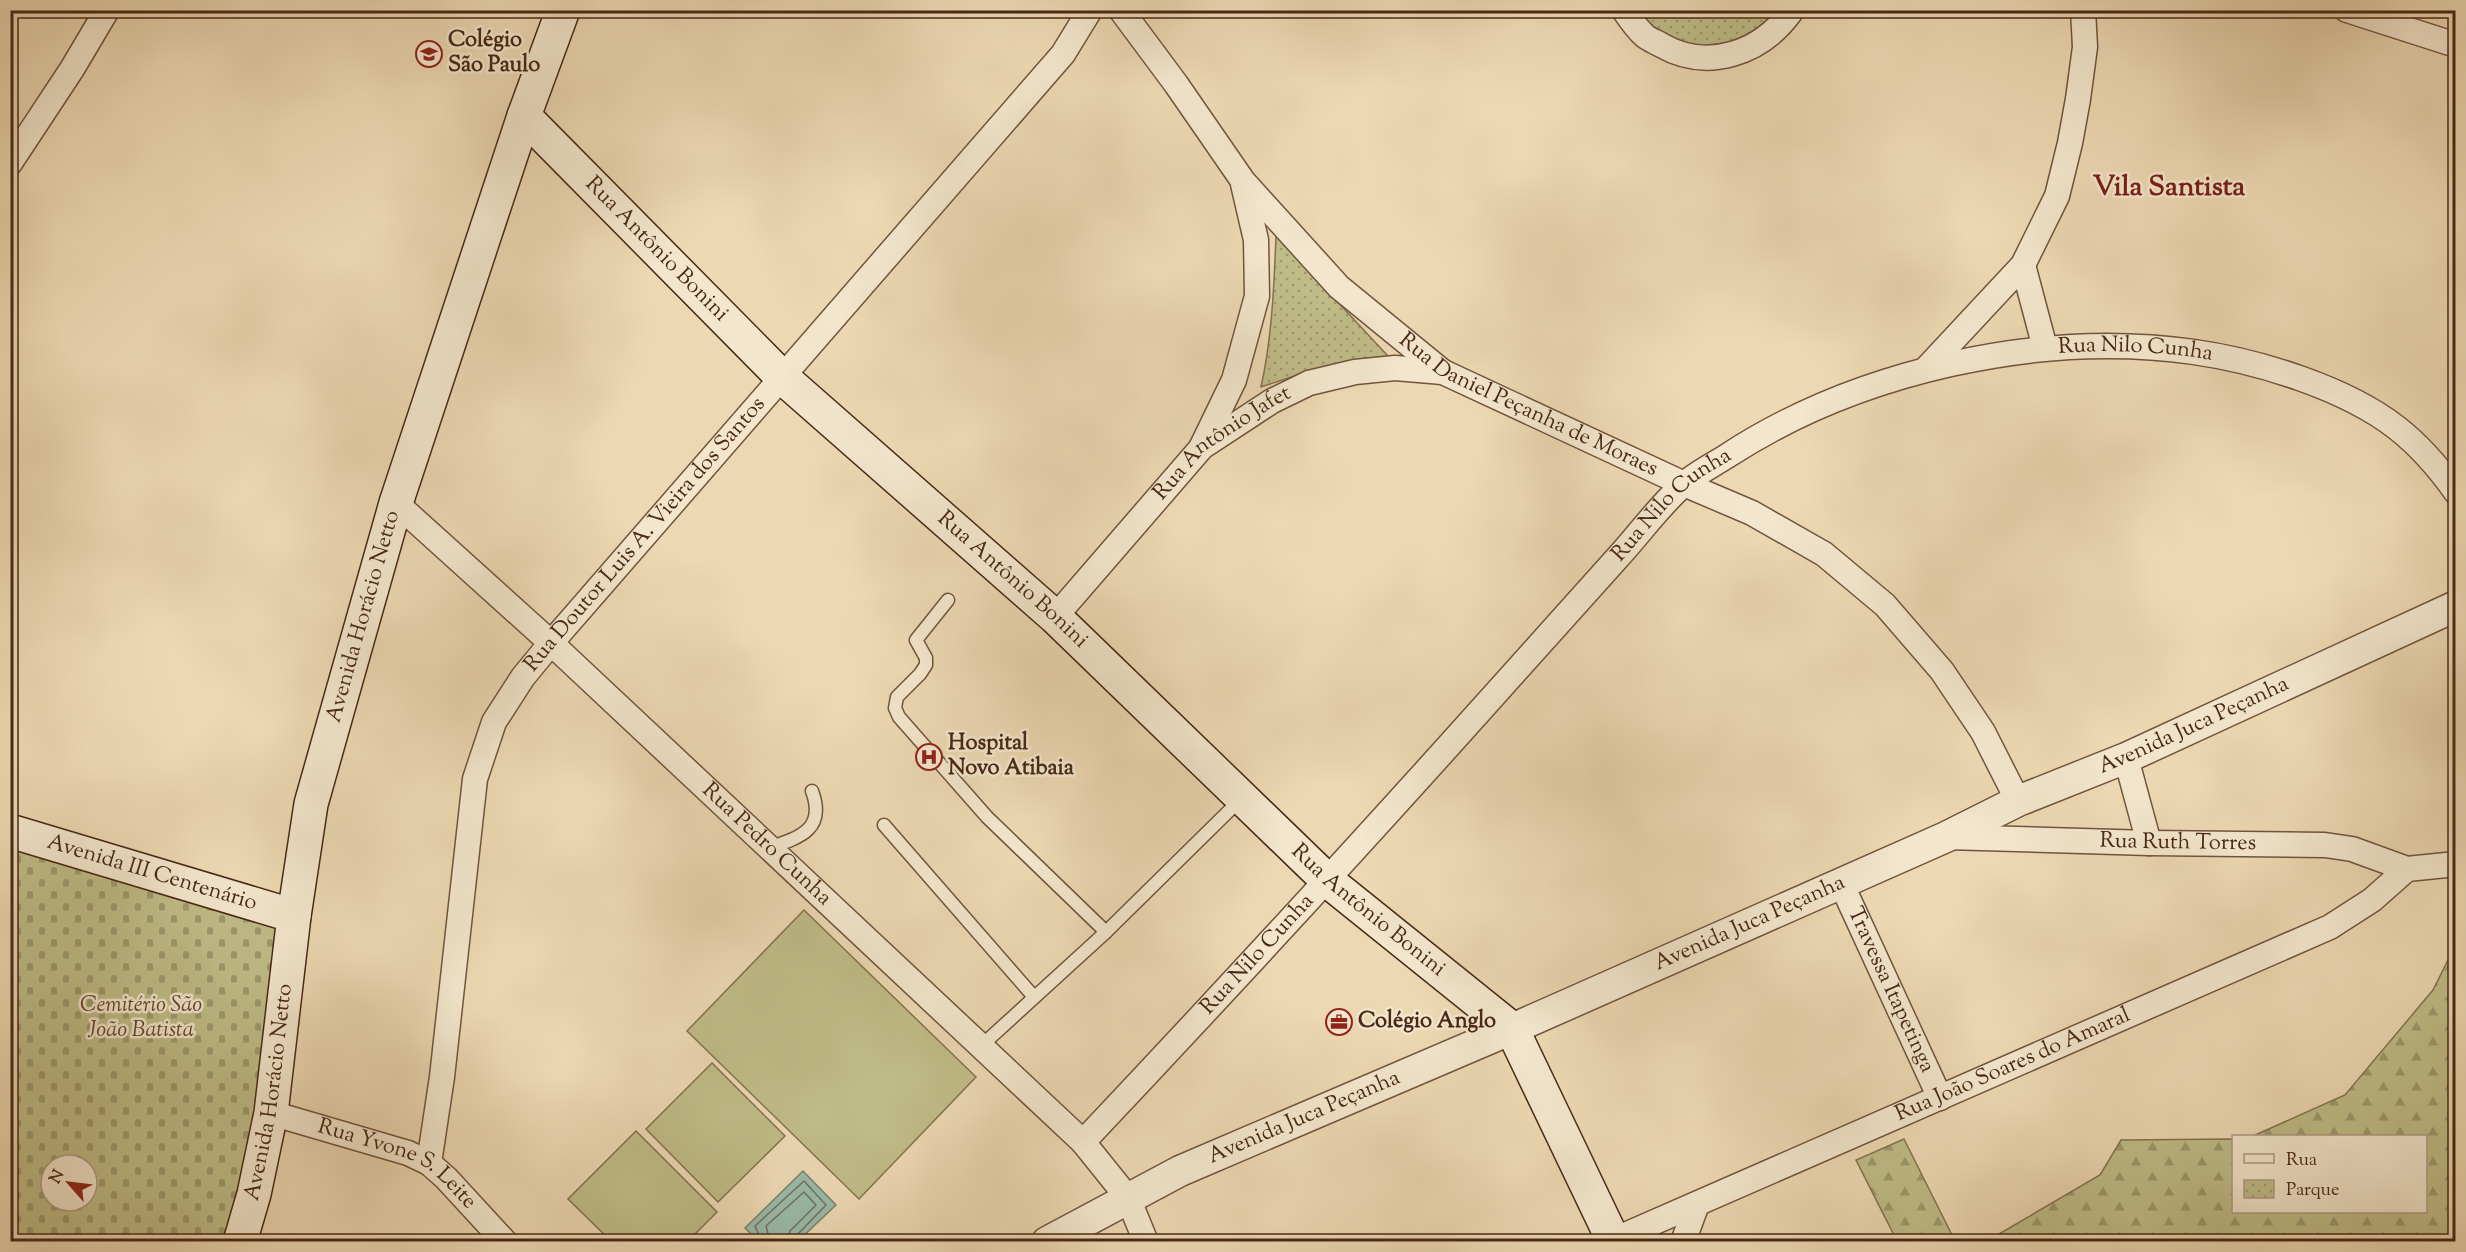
<svg xmlns="http://www.w3.org/2000/svg" width="2466" height="1252" font-family="'Sorts Mill Goudy',serif">
  <style>
    .grass { fill: #bfbc87; stroke: #84724e; stroke-width: 1.5 }
    .forest { fill: url(#forest-firs); stroke: #84724e; stroke-width: 1.5 }
    .cemetery { fill: url(#cemetery-stones); stroke: #84724e; stroke-width: 1.5; fill-rule: evenodd }
    .park { fill: url(#park-dots); stroke: #84724e; stroke-width: 1.5 }
    .water { fill: #99baaa; stroke: #79806f; stroke-width: 1.5 }
    .lines { fill: none; stroke-linecap: round; stroke-linejoin: round }
    .shore { stroke: #707160; stroke-width: 1.5 }
    .service-casing { stroke: #71543d; stroke-width: 15 }
    .minor-casing { stroke: #71543d; stroke-width: 27 }
    .tertiary-casing { stroke: #71543d; stroke-width: 33 }
    .secondary-casing { stroke: #482816; stroke-width: 36 }
    .service { stroke: #f3e6cd; stroke-width: 12 }
    .minor { stroke: #f3e6cd; stroke-width: 24 }
    .tertiary { stroke: #f3e6cd; stroke-width: 30 }
    .secondary { stroke: #f3e6cd; stroke-width: 33 }
    .labels { text-anchor: middle; dominant-baseline: central; stroke-width: 5; stroke-linejoin: round; paint-order: stroke }
    .poi-label { font-size: 22px; font-weight: bold; fill: #482816; stroke: #f3e6cd; text-anchor: start }
    .street-label { font-size: 22px; fill: #482816; stroke: #f3e6cd }
    .park-label { font-size: 22px; font-style: italic; fill: #60462d; stroke: #f3e6cd }
    .district-label { font-size: 28px; font-weight: bold; fill: #7a1f14; stroke: #f3e6cd }
  </style>
  <defs>
    <pattern id="forest-firs" width="22" height="20" patternUnits="userSpaceOnUse" patternTransform="scale(1.5)"><rect width="22" height="20" fill="#bfbc87"/><path d="M5 1l3.5 6h-7zM16 11l3.5 6h-7z" fill="#9d996d"/></pattern>
    <pattern id="cemetery-stones" width="16" height="16" patternUnits="userSpaceOnUse" patternTransform="scale(1.5)"><rect width="16" height="16" fill="#bfbc87"/><path d="M2 7V4a2 2 0 0 1 4 0v3zM10 15v-3a2 2 0 0 1 4 0v3z" fill="#9d996d"/></pattern>
    <pattern id="park-dots" width="8" height="8" patternUnits="userSpaceOnUse" patternTransform="scale(1.5)"><rect width="8" height="8" fill="#bfbc87"/><path d="M2 2h.1M6 6h.1" fill="none" stroke="#9d996d" stroke-width="1.8" stroke-linecap="round"/></pattern>
  </defs>
  <rect width="100%" height="100%" fill="#ecd8b2"/>
  <filter id="stains"><feTurbulence type="fractalNoise" baseFrequency=".00333" numOctaves="4"/><feColorMatrix values="0 0 0 0 .2 0 0 0 0 .09 0 0 0 0 .02 0 0 0 .5 -.17"/></filter>
  <radialGradient id="worn" r=".72"><stop offset=".6" stop-color="#630" stop-opacity="0"/><stop offset="1" stop-color="#630" stop-opacity=".3"/></radialGradient>
  <g class="grass">
    <path d="M804,910L976,1077L859,1199L687,1031Z"/>
    <path d="M712,1063L785,1136L718,1202L646,1129Z"/>
    <path d="M636,1131L717,1212L688,1241H611L568,1199Z"/>
  </g>
  <g class="forest">
    <path d="M2455,946V1241H1987L2100,1175L2121,1140L2233,1139L2234,1212H2426V1136H2253L2345,1095L2433,990Z"/>
    <path d="M1904,1139L1955,1241H1897L1856,1160Z"/>
  </g>
  <path class="cemetery" d="M10,842L280,925L262,1108L227,1241H11ZM51,1165H87V1201H51Z"/>
  <g class="park">
    <path d="M1639,11H1777C1750,45 1711,55 1670,37C1658,32 1646,22 1639,11Z"/>
    <path d="M1276,236L1388,356L1310,371L1261,387C1272,337 1274,287 1276,236Z"/>
  </g>
  <path class="water" d="M803,1171L836,1205L798,1241H758L745,1228Z"/>
  <g class="lines">
    <g class="shore">
      <path d="M762,1242L755,1226L804,1181L826,1205L797,1235L795,1242"/>
      <path d="M770,1242L766,1226L804,1192L816,1205L790,1231L787,1242"/>
    </g>
    <defs>
      <g id="service">
        <path d="M948,600L916,640L926,658V665L920,674L897,697L895,708L899,717L987,817L1106,932"/>
        <path d="M884,825L1034,997"/>
        <path d="M769,848C801,837 826,829 812,791"/>
        <path d="M980,1047L1106,932L1240,800"/>
      </g>
      <g id="minor">
        <path id="s1" d="M1121,10L1176,84L1243,181L1339,287L1443,372L1684,484L1752,513L1824,554L1885,605L1942,671L1983,732L2018,801"/>
        <path d="M1624,10C1630,19 1637,29 1645,36C1650,40 1656,42 1661,45C1708,72 1762,53 1792,10"/>
        <path d="M2347,10L2456,45"/>
        <path d="M10,163L72,69L107,10"/>
        <path d="M2023,265L2045,348"/>
        <path d="M1926,369L2023,265L2057,196L2070,143L2078,99L2085,47L2083,10"/>
        <path d="M1202,446L1234,380L1257,296L1256,240L1243,184"/>
        <path id="s2" d="M396,503L551,643L1083,1142L1128,1198L1146,1242"/>
        <path id="s3" d="M1055,617L1202,447L1272,401L1309,383L1355,372L1395,368L1443,372"/>
        <path d="M2126,758L2149,843"/>
        <path id="s4" d="M1946,837L2149,843L2325,845L2352,849L2407,869L2456,864"/>
        <path id="s5" d="M1841,883L1940,1098"/>
        <path id="s6" d="M271,1113L408,1153L429,1163L446,1178L505,1242"/>
        <path id="s7" d="M1083,1142C1217,1000 1349,857 1479,712C1526,660 1572,608 1619,556C1640,533 1660,505 1683,485C1696,473 1713,465 1727,456C1857,371 2040,330 2194,352C2258,361 2346,388 2397,428C2420,446 2439,468 2456,492"/>
        <path id="s8" d="M429,1163L442,1077L475,779L494,722L523,677L551,643L1063,54L1090,10"/>
        <path id="s9" d="M1609,1242L2330,927L2372,900L2407,869"/>
        <path d="M1683,1242L1697,1204"/>
      </g>
      <g id="tertiary">
        <path id="s10" d="M1047,1242L1180,1171L1512,1029L1946,837L2018,801L2126,758L2456,606"/>
      </g>
      <g id="secondary">
        <path id="s11" d="M524,116L782,377L1055,617L1328,881L1512,1029L1614,1242"/>
        <path id="s12" d="M10,831L294,916"/>
        <path id="s13" d="M240,1242L254,1194L271,1113L294,916L311,804L396,503L524,116L563,10"/>
      </g>
    </defs>
    <use href="#service" class="service-casing"/>
    <use href="#minor" class="minor-casing"/>
    <use href="#tertiary" class="tertiary-casing"/>
    <use href="#secondary" class="secondary-casing"/>
    <use href="#service" class="service"/>
    <use href="#minor" class="minor"/>
    <use href="#tertiary" class="tertiary"/>
    <use href="#secondary" class="secondary"/>
  </g>
  <defs>
    <symbol id="school-ring" viewBox="-11 -11 22 22"><circle r="9.5" fill="#f3e6cd" stroke="#8f2418" stroke-width="1.5"/><path d="M0-5L7-2L0 1L-7-2ZM-4 1L0 2.5L4 1V4Q0 6-4 4Z" fill="#8f2418"/></symbol>
    <symbol id="hospital-ring" viewBox="-11 -11 22 22"><circle r="9.5" fill="#f3e6cd" stroke="#8f2418" stroke-width="1.5"/><path d="M-5-5h3v3.5h4V-5h3V5h-3V1.5h-4V5h-3Z" fill="#8f2418"/></symbol>
    <symbol id="office-ring" viewBox="-11 -11 22 22"><circle r="9.5" fill="#f3e6cd" stroke="#8f2418" stroke-width="1.5"/><path d="M-6-3h4V-5.5h4V-3h4V5H-6ZM-1-4.5V-3h2v-1.5ZM-6 0V1H6V0Z" fill="#8f2418"/></symbol>
  </defs>
  <g fill-rule="evenodd">
    <use href="#school-ring" x="414" y="39" width="30" height="30"/>
    <use href="#hospital-ring" x="914" y="742" width="30" height="30"/>
    <use href="#office-ring" x="1324" y="1007" width="30" height="30"/>
  </g>
  <g class="labels">
    <g class="poi-label">
      <text x="448" y="41">Colégio<tspan x="448" dy="25">São Paulo</tspan></text>
      <text x="948" y="744">Hospital<tspan x="948" dy="25">Novo Atibaia</tspan></text>
      <text x="1358" y="1022">Colégio Anglo</text>
    </g>
    <g class="street-label">
      <text stroke="none"><textPath href="#s11" startOffset="188">Rua Antônio Bonini</textPath></text>
      <text stroke="none"><textPath href="#s7" startOffset="1372">Rua Nilo Cunha</textPath></text>
      <text stroke="none"><textPath href="#s1" startOffset="578">Rua Daniel Peçanha de Moraes</textPath></text>
      <text stroke="none"><textPath href="#s3" startOffset="243">Rua Antônio Jafet</textPath></text>
      <text stroke="none"><textPath href="#s7" startOffset="868">Rua Nilo Cunha</textPath></text>
      <text stroke="none"><textPath href="#s8" startOffset="688">Rua Doutor Luis A. Vieira dos Santos</textPath></text>
      <text stroke="none"><textPath href="#s11" startOffset="674">Rua Antônio Bonini</textPath></text>
      <text stroke="none"><textPath href="#s13" startOffset="639">Avenida Horácio Netto</textPath></text>
      <text stroke="none"><textPath href="#s10" startOffset="1258">Avenida Juca Peçanha</textPath></text>
      <text stroke="none"><textPath href="#s4" startOffset="232">Rua Ruth Torres</textPath></text>
      <text stroke="none"><textPath href="#s2" startOffset="504">Rua Pedro Cunha</textPath></text>
      <text stroke="none"><textPath href="#s12" startOffset="148">Avenida III Centenário</textPath></text>
      <text stroke="none"><textPath href="#s11" startOffset="1160">Rua Antônio Bonini</textPath></text>
      <text stroke="none"><textPath href="#s10" startOffset="772">Avenida Juca Peçanha</textPath></text>
      <text stroke="none"><textPath href="#s7" startOffset="256">Rua Nilo Cunha</textPath></text>
      <text stroke="none"><textPath href="#s5" startOffset="118">Travessa Itapetinga</textPath></text>
      <text stroke="none"><textPath href="#s9" startOffset="441">Rua João Soares do Amaral</textPath></text>
      <text stroke="none"><textPath href="#s13" startOffset="153">Avenida Horácio Netto</textPath></text>
      <text stroke="none"><textPath href="#s10" startOffset="286">Avenida Juca Peçanha</textPath></text>
      <text stroke="none"><textPath href="#s6" startOffset="138">Rua Yvone S. Leite</textPath></text>
    </g>
    <g class="park-label">
      <text x="141" y="1006">Cemitério São<tspan x="141" dy="25">João Batista</tspan></text>
    </g>
    <g class="district-label">
      <text x="2169" y="188">Vila Santista</text>
    </g>
  </g>
  <rect width="2466" height="1252" fill="none" stroke="#ecd8b2" stroke-width="36"/>
  <rect x="12" y="12" width="2442" height="1228" fill="none" stroke="#482816" stroke-width="3"/>
  <rect x="18" y="18" width="2430" height="1216" fill="none" stroke="#482816" stroke-width="1.5"/>
  <rect x="2232" y="1135" width="195" height="78" fill="#f3e6cd" stroke="#af9a84" stroke-width="1.5"/>
  <rect x="2244" y="1154" width="30" height="9" fill="#f3e6cd" stroke="#af9a84" stroke-width="1.5"/>
  <text x="2286" y="1165" font-size="18" fill="#482816">Rua</text>
  <rect x="2244" y="1180" width="30" height="18" fill="url(#park-dots)" stroke="#af9a84" stroke-width="1.5"/>
  <text x="2286" y="1195" font-size="18" fill="#482816">Parque</text>
  <g transform="translate(69 1183) rotate(298)"><circle r="28" fill="#f3e6cd" stroke="#af9a84" stroke-width="1.5"/>
  <path d="M0-4.5L10 22L0 15L-10 22Z" fill="#8f2418"/>
  <text y="-9" font-size="16" font-weight="bold" text-anchor="middle" fill="#482816">N</text>
  </g>
  <rect width="100%" height="100%" filter="url(#stains)"/>
  <rect width="100%" height="100%" fill="url(#worn)"/>
</svg>
